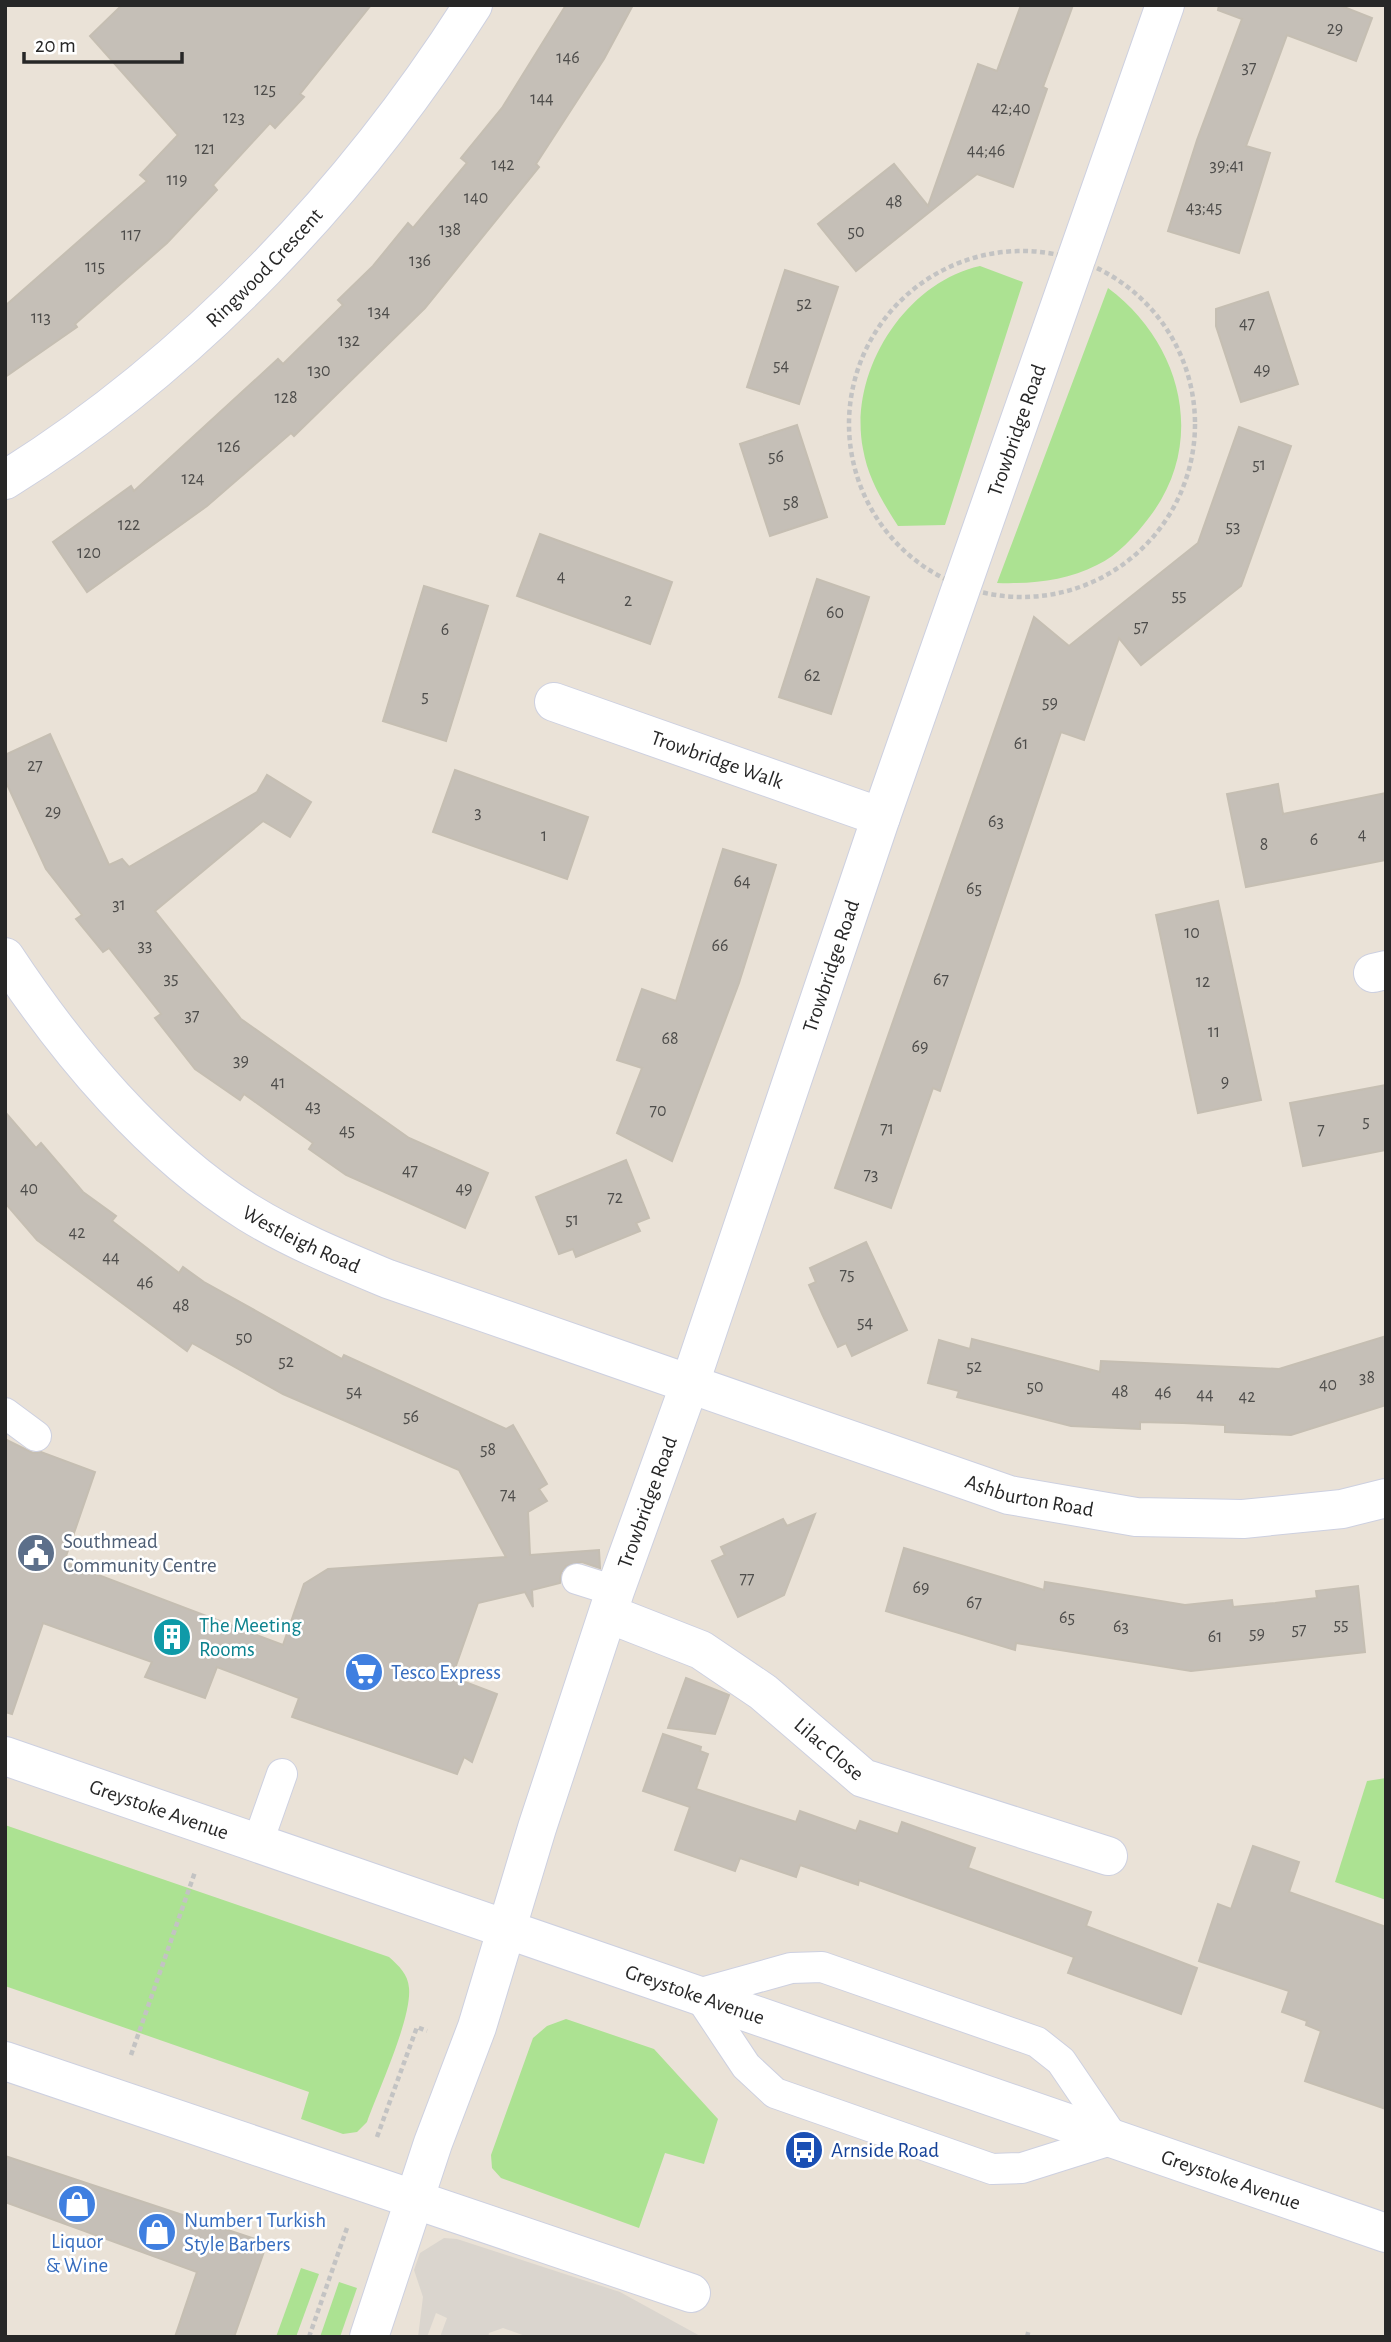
<svg xmlns="http://www.w3.org/2000/svg" width="1391" height="2342" font-family="'Alegreya Sans',sans-serif">
  <style>
    .green { fill: #ace292 }
    .plaza { fill: #dad5ce }
    .building { fill: #c5bfb7; stroke: #c5beb2; stroke-width: 2 }
    .lines { fill: none; stroke-linecap: round; stroke-linejoin: round }
    .service-casing { stroke: #cdd0e0; stroke-width: 32 }
    .minor-casing { stroke: #cdd0e0; stroke-width: 40 }
    .tertiary-casing { stroke: #cdd0e0; stroke-width: 40 }
    .path { stroke: #c3c3c3; stroke-width: 4.5; stroke-dasharray: 5 3.5; stroke-linecap: butt }
    .service { stroke: #fff; stroke-width: 30 }
    .minor { stroke: #fff; stroke-width: 38 }
    .tertiary { stroke: #fff; stroke-width: 38 }
    .labels { text-anchor: middle; dominant-baseline: central; stroke-width: 5; stroke-linejoin: round; paint-order: stroke }
    .number-label { font-size: 18px; fill: #4e4d4b }
    .street-label { font-size: 21px; fill: #272727; stroke: #fff }
    .service-label { font-size: 21px; fill: #4e5e75; stroke: #fff; text-anchor: start }
    .culture-label { font-size: 21px; fill: #0d838f; stroke: #fff; text-anchor: start }
    .shop-label { font-size: 21px; fill: #366cbe; stroke: #fff; text-anchor: start }
    .transit-label { font-size: 21px; fill: #164399; stroke: #fff; text-anchor: start }
  </style>
  <rect width="100%" height="100%" fill="#eae2d7"/>
  <g class="green">
    <path d="M980,266L1023,282L945,525L898,526C882,501 868,478 863,449C848,373 904,283 980,266Z"/>
    <path d="M1108,288C1182,343 1208,443 1148,519C1134,537 1118,555 1097,565C1066,581 1032,584 997,583Z"/>
    <path d="M1386,1778V1900L1335,1882L1367,1781Z"/>
    <path d="M5,1825L389,1957C399,1966 408,1974 409,1988C412,2018 378,2091 367,2122L357,2132L343,2134L301,2119L309,2092L5,1986Z"/>
    <path d="M566,2019L654,2049L718,2119L704,2164L665,2153L639,2228L501,2178L492,2168L491,2155L533,2038L547,2026Z"/>
    <path d="M301,2268L319,2274L296,2337H276Z"/>
    <path d="M339,2282L357,2288L340,2337H320Z"/>
  </g>
  <path class="plaza" d="M444,2238L457,2239L620,2292L702,2337H528L503,2328L489,2333L488,2337H440L447,2318L436,2313L427,2337H418L423,2297L414,2270L420,2253Z"/>
  <g class="building">
    <path d="M122,5H371L300,94L304,97L275,128L270,123L213,185L217,190L167,243L75,324L77,327L5,377V306L147,181L140,175L178,135L90,36Z"/>
    <path d="M566,5H633L604,59L536,164L539,167L425,308L294,436L291,433L207,506L87,592L53,542L131,486L134,491L278,359L283,364L343,305L338,300L373,266L408,223L413,228L467,163L461,158L502,108Z"/>
    <path d="M1021,5H1073L1043,87L1047,89L1013,187L977,174L856,271L818,224L894,164L928,206L978,64L997,71Z"/>
    <path d="M1219,5H1339L1372,18L1356,61L1287,35L1246,146L1270,153L1239,253L1168,231L1197,140L1242,19L1218,10Z"/>
    <path d="M785,270L838,287L799,404L747,387Z"/>
    <path d="M1268,292L1298,384L1241,402L1216,326V309Z"/>
    <path d="M797,425L827,517L770,536L740,444Z"/>
    <path d="M1239,427L1291,446L1241,586L1141,665L1119,638L1084,740L1061,732L940,1091L933,1088L891,1208L835,1188L1034,617L1069,646L1198,543Z"/>
    <path d="M540,534L672,582L650,644L517,596Z"/>
    <path d="M817,579L869,597L831,714L779,697Z"/>
    <path d="M424,586L488,606L446,741L383,721Z"/>
    <path d="M50,734L109,865L122,859L129,867L257,792L267,775L311,802L290,837L263,821L155,911L241,1019L409,1138L488,1173L465,1228L346,1175L309,1149L313,1143L279,1119L244,1094L240,1100L195,1069L155,1018L161,1014L109,948L103,952L76,919L82,915L46,869L5,780V755Z"/>
    <path d="M455,770L588,817L567,879L433,832Z"/>
    <path d="M1278,784L1283,814L1386,793V860L1246,887L1227,794Z"/>
    <path d="M723,849L776,865L739,983L672,1161L617,1133L642,1068L617,1060L642,989L676,1001Z"/>
    <path d="M1218,901L1261,1100L1198,1113L1156,915Z"/>
    <path d="M1386,1085V1150L1303,1166L1290,1103Z"/>
    <path d="M5,1112L36,1148L41,1143L83,1192L116,1216L112,1221L179,1273L183,1267L204,1282L342,1359L344,1355L506,1429L513,1425L547,1484L539,1489L547,1501L528,1512L530,1555L599,1550L600,1568L582,1562L566,1566L561,1573L560,1583L532,1590L533,1607L525,1592L478,1603L452,1677L497,1694L472,1762L464,1757L457,1774L292,1717L299,1698L217,1667L205,1698L145,1677L152,1662L43,1623L12,1714L5,1712V1439L33,1453L41,1452L95,1472L64,1562L283,1645L304,1584L328,1569L506,1557L459,1470L283,1394L192,1343L187,1351L37,1240L5,1203Z"/>
    <path d="M626,1160L649,1218L636,1223L640,1231L576,1257L573,1249L559,1254L536,1197Z"/>
    <path d="M866,1242L907,1330L852,1356L846,1343L838,1347L823,1316L809,1285L816,1282L810,1268Z"/>
    <path d="M1386,1336V1405L1291,1435L1225,1432V1425L1183,1423L1140,1422V1429L1071,1426L957,1397L959,1391L928,1383L939,1340L970,1349L972,1339L1100,1372L1101,1361L1279,1369Z"/>
    <path d="M815,1514L784,1595L738,1617L712,1561L725,1555L721,1547L783,1519L787,1526Z"/>
    <path d="M904,1548L1044,1590L1045,1582L1185,1605L1232,1600L1233,1607L1275,1603L1317,1598L1316,1591L1358,1586L1365,1652L1191,1671L1016,1643L1015,1650L886,1611Z"/>
    <path d="M686,1678L729,1695L715,1734L668,1728Z"/>
    <path d="M663,1734L701,1747L700,1751L708,1754L696,1789L796,1822L800,1811L856,1831L860,1821L898,1834L902,1822L975,1848L968,1868L1091,1912L1086,1926L1197,1968L1181,2014L1068,1973L1074,1957L859,1880L858,1885L800,1865L796,1877L740,1858L735,1871L675,1850L690,1807L643,1791Z"/>
    <path d="M1253,1846L1299,1862L1289,1892L1386,1927V2109L1305,2081L1321,2031L1306,2025L1307,2021L1282,2012L1289,1991L1199,1961L1218,1904L1231,1909Z"/>
    <path d="M5,2156L267,2243L234,2337H175L197,2272L5,2202Z"/>
  </g>
  <g class="lines">
    <defs>
      <g id="service">
        <path d="M5,1413L36,1436"/>
        <path d="M577,1579L615,1591"/>
        <path d="M258,1842L282,1774"/>
        <path d="M822,1967L1037,2042L1061,2061L1114,2139L1022,2168L992,2169L775,2093L746,2066L698,1994L791,1968Z"/>
      </g>
      <g id="minor">
        <path id="s1" d="M5,480C192,364 356,190 473,5"/>
        <path id="s2" d="M554,702L881,817"/>
        <path id="s3" d="M5,957C67,1051 152,1153 249,1213C293,1240 340,1259 388,1279L1009,1495L1136,1517L1243,1519L1342,1509L1386,1498"/>
        <path d="M1373,973L1386,970"/>
        <path id="s4" d="M609,1614L701,1650L763,1692L863,1778L1108,1856"/>
        <path d="M5,2061L691,2293"/>
        <path id="s5" d="M369,2337L433,2143L477,2027L537,1828L615,1591L689,1386L881,817L1165,5"/>
      </g>
      <g id="tertiary">
        <path id="s6" d="M5,1756L1386,2233"/>
      </g>
    </defs>
    <use href="#service" class="service-casing"/>
    <use href="#minor" class="minor-casing"/>
    <use href="#tertiary" class="tertiary-casing"/>
    <g class="path">
      <circle cx="1022" cy="424" r="173"/>
      <path d="M131,2055L195,1872"/>
      <path d="M377,2137L417,2027L427,2031"/>
      <path d="M309,2337L348,2225"/>
      <path d="M1027,2337L1029,2329"/>
    </g>
    <use href="#service" class="service"/>
    <use href="#minor" class="minor"/>
    <use href="#tertiary" class="tertiary"/>
  </g>
  <defs>
    <symbol id="civic-disc" viewBox="-11 -11 22 22"><circle r="9.5" fill="#5c6f8a" stroke="#fff"/><path d="M-.6-6.5H3V-4.5H.6V-3L4-1V1h2V6H-6V1h2V-1L-.6-3ZM-1.2 2.5V6h2.4V2.5Z" fill="#fff"/></symbol>
    <symbol id="building-disc" viewBox="-11 -11 22 22"><circle r="9.5" fill="#0f9aa8" stroke="#fff"/><path d="M-4-6H4V6H1V3H-1V6H-4ZM-2.5-4.3h1.7v1.8h-1.7ZM.8-4.3h1.7v1.8H.8ZM-2.5-1h1.7V.8h-1.7ZM.8-1h1.7V.8H.8Z" fill="#fff"/></symbol>
    <symbol id="supermarket-disc" viewBox="-11 -11 22 22"><circle r="9.5" fill="#3f7fe0" stroke="#fff"/><path d="M-6-5.5h2.5l.6 2H6L4.5 2H-2.5L-4.4-4H-6ZM-1.5 3.2a1.3 1.3 0 1 0 .1 0ZM3 3.2a1.3 1.3 0 1 0 .1 0Z" fill="#fff"/></symbol>
    <symbol id="bus-disc" viewBox="-11 -11 22 22"><circle r="9.5" fill="#1a4fb4" stroke="#fff"/><path d="M-5-6H5V4H4V6H2V4H-2V6H-4V4H-5ZM-3.5-4V0h7V-4ZM-3.5 1.2v1.5H-2V1.2ZM2 1.2v1.5H3.5V1.2Z" fill="#fff"/></symbol>
    <symbol id="shop-disc" viewBox="-11 -11 22 22"><circle r="9.5" fill="#3f7fe0" stroke="#fff"/><path d="M-5-2.5h2.3a2.7 3.5 0 0 1 5.4 0H5L5.5 6h-11ZM-1.5-2.5h3a1.5 2.3 0 0 0-3 0Z" fill="#fff"/></symbol>
  </defs>
  <g fill-rule="evenodd">
    <use href="#civic-disc" x="14" y="1531" width="44" height="44"/>
    <use href="#building-disc" x="150" y="1615" width="44" height="44"/>
    <use href="#supermarket-disc" x="342" y="1650" width="44" height="44"/>
    <use href="#bus-disc" x="782" y="2128" width="44" height="44"/>
    <use href="#shop-disc" x="55" y="2182" width="44" height="44"/>
    <use href="#shop-disc" x="135" y="2210" width="44" height="44"/>
  </g>
  <g class="labels">
    <g class="number-label">
      <text x="1335" y="29">29</text>
      <text x="568" y="58">146</text>
      <text x="1249" y="68">37</text>
      <text x="265" y="90">125</text>
      <text x="542" y="99">144</text>
      <text x="1011" y="109">42;40</text>
      <text x="234" y="118">123</text>
      <text x="205" y="149">121</text>
      <text x="986" y="151">44;46</text>
      <text x="503" y="165">142</text>
      <text x="1227" y="166">39;41</text>
      <text x="177" y="180">119</text>
      <text x="476" y="198">140</text>
      <text x="894" y="202">48</text>
      <text x="1204" y="208">43;45</text>
      <text x="450" y="230">138</text>
      <text x="856" y="232">50</text>
      <text x="131" y="235">117</text>
      <text x="420" y="261">136</text>
      <text x="95" y="267">115</text>
      <text x="804" y="304">52</text>
      <text x="379" y="312">134</text>
      <text x="41" y="318">113</text>
      <text x="1247" y="324">47</text>
      <text x="349" y="341">132</text>
      <text x="781" y="366">54</text>
      <text x="1262" y="370">49</text>
      <text x="319" y="371">130</text>
      <text x="286" y="398">128</text>
      <text x="229" y="447">126</text>
      <text x="776" y="457">56</text>
      <text x="1259" y="465">51</text>
      <text x="193" y="479">124</text>
      <text x="791" y="503">58</text>
      <text x="129" y="525">122</text>
      <text x="1233" y="527">53</text>
      <text x="89" y="553">120</text>
      <text x="561" y="577">4</text>
      <text x="1179" y="596">55</text>
      <text x="628" y="601">2</text>
      <text x="835" y="613">60</text>
      <text x="1141" y="627">57</text>
      <text x="445" y="630">6</text>
      <text x="812" y="676">62</text>
      <text x="425" y="697">5</text>
      <text x="1050" y="703">59</text>
      <text x="1021" y="744">61</text>
      <text x="35" y="766">27</text>
      <text x="53" y="812">29</text>
      <text x="478" y="813">3</text>
      <text x="996" y="822">63</text>
      <text x="1362" y="835">4</text>
      <text x="544" y="836">1</text>
      <text x="1314" y="840">6</text>
      <text x="1264" y="845">8</text>
      <text x="742" y="882">64</text>
      <text x="974" y="889">65</text>
      <text x="119" y="905">31</text>
      <text x="1192" y="933">10</text>
      <text x="145" y="946">33</text>
      <text x="720" y="946">66</text>
      <text x="171" y="979">35</text>
      <text x="941" y="980">67</text>
      <text x="1203" y="982">12</text>
      <text x="192" y="1016">37</text>
      <text x="1214" y="1032">11</text>
      <text x="670" y="1039">68</text>
      <text x="920" y="1047">69</text>
      <text x="241" y="1061">39</text>
      <text x="1225" y="1082">9</text>
      <text x="278" y="1083">41</text>
      <text x="313" y="1107">43</text>
      <text x="658" y="1111">70</text>
      <text x="1366" y="1122">5</text>
      <text x="887" y="1129">71</text>
      <text x="1321" y="1130">7</text>
      <text x="347" y="1131">45</text>
      <text x="410" y="1171">47</text>
      <text x="871" y="1175">73</text>
      <text x="29" y="1189">40</text>
      <text x="464" y="1189">49</text>
      <text x="615" y="1198">72</text>
      <text x="572" y="1220">51</text>
      <text x="77" y="1233">42</text>
      <text x="111" y="1258">44</text>
      <text x="847" y="1275">75</text>
      <text x="145" y="1283">46</text>
      <text x="181" y="1306">48</text>
      <text x="865" y="1323">54</text>
      <text x="244" y="1338">50</text>
      <text x="286" y="1362">52</text>
      <text x="974" y="1367">52</text>
      <text x="1367" y="1378">38</text>
      <text x="1328" y="1385">40</text>
      <text x="1035" y="1387">50</text>
      <text x="354" y="1392">54</text>
      <text x="1120" y="1392">48</text>
      <text x="1163" y="1393">46</text>
      <text x="1205" y="1395">44</text>
      <text x="1247" y="1397">42</text>
      <text x="411" y="1417">56</text>
      <text x="488" y="1450">58</text>
      <text x="508" y="1495">74</text>
      <text x="747" y="1579">77</text>
      <text x="921" y="1588">69</text>
      <text x="974" y="1603">67</text>
      <text x="1067" y="1618">65</text>
      <text x="1341" y="1625">55</text>
      <text x="1121" y="1627">63</text>
      <text x="1299" y="1630">57</text>
      <text x="1257" y="1634">59</text>
      <text x="1215" y="1637">61</text>
    </g>
    <g class="street-label">
      <text stroke="none"><textPath href="#s1" startOffset="336">Ringwood Crescent</textPath></text>
      <text stroke="none"><textPath href="#s5" startOffset="2014">Trowbridge Road</textPath></text>
      <text stroke="none"><textPath href="#s2" startOffset="173">Trowbridge Walk</textPath></text>
      <text stroke="none"><textPath href="#s5" startOffset="1447">Trowbridge Road</textPath></text>
      <text stroke="none"><textPath href="#s3" startOffset="415">Westleigh Road</textPath></text>
      <text stroke="none"><textPath href="#s3" startOffset="1188">Ashburton Road</textPath></text>
      <text stroke="none"><textPath href="#s5" startOffset="880">Trowbridge Road</textPath></text>
      <text stroke="none"><textPath href="#s4" startOffset="261">Lilac Close</textPath></text>
      <text stroke="none"><textPath href="#s6" startOffset="163">Greystoke Avenue</textPath></text>
      <text stroke="none"><textPath href="#s6" startOffset="730">Greystoke Avenue</textPath></text>
      <text stroke="none"><textPath href="#s6" startOffset="1297">Greystoke Avenue</textPath></text>
    </g>
    <g class="service-label">
      <text x="63" y="1541">Southmead<tspan x="63" dy="24">Community Centre</tspan></text>
    </g>
    <g class="culture-label">
      <text x="199" y="1625">The Meeting<tspan x="199" dy="24">Rooms</tspan></text>
    </g>
    <g class="shop-label">
      <text x="391" y="1672">Tesco Express</text>
      <text x="184" y="2220">Number 1 Turkish<tspan x="184" dy="24">Style Barbers</tspan></text>
      <text x="77" y="2241" text-anchor="middle">Liquor<tspan x="77" dy="24">&amp; Wine</tspan></text>
    </g>
    <g class="transit-label">
      <text x="831" y="2150">Arnside Road</text>
    </g>
  </g>
  <rect width="1391" height="2342" fill="none" stroke="#272727" stroke-width="14"/>
  <path d="M24 52v10h158v-10" fill="none" stroke="#272727" stroke-width="3.5"/>
  <text x="35" y="52" font-size="21" fill="#272727" stroke="#ffffff" stroke-width="5" paint-order="stroke">20 m</text>
</svg>
